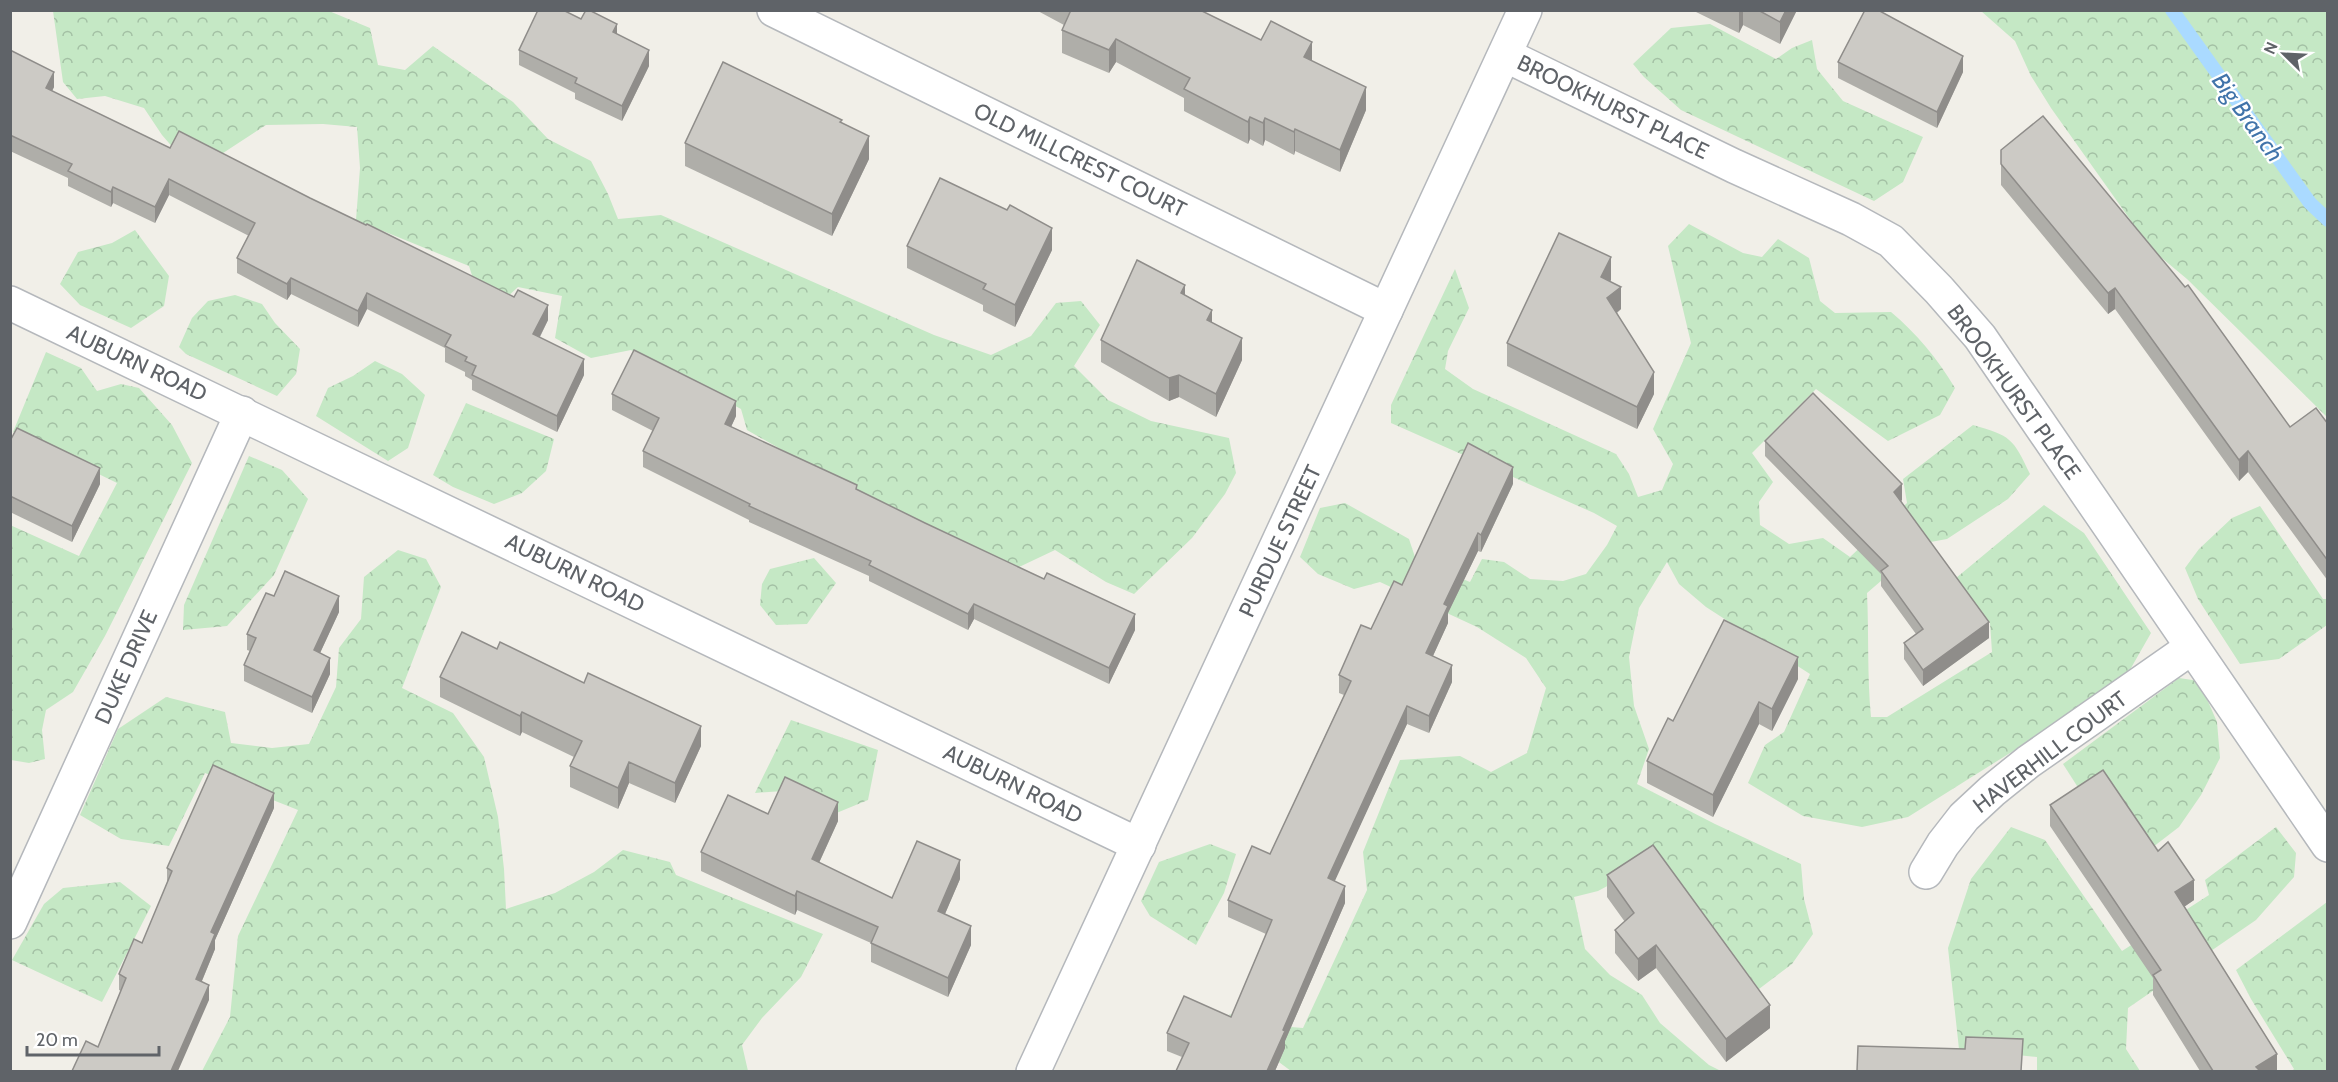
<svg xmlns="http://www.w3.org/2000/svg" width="2338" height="1082" font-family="Cabin,sans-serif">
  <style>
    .forest { fill: url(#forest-crowns) }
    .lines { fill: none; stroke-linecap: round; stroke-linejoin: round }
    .stream { stroke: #aadaff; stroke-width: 14 }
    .street-casing { stroke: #b5b8bc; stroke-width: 36 }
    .street { stroke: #fff; stroke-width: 33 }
    .wall { fill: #afaea9 }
    .shaded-wall { fill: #8f8d8a }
    .building { fill: #cccac5; stroke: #8f8d8a; stroke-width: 1.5 }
    .labels { text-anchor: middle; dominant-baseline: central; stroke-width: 4.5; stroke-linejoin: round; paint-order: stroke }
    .street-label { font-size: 22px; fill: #5f6368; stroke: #fff }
    .water-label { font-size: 24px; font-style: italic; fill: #4174aa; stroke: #fff }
  </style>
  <defs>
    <pattern id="forest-crowns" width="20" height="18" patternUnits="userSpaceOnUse" patternTransform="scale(1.5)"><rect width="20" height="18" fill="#c5e8c5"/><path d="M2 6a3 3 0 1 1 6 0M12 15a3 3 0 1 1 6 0" fill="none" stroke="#a3c0a4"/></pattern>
  </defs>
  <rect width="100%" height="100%" fill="#f1efe8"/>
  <g class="forest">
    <path d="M53,11H329L370,28L378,65L405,70L433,46L513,102L548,139L591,161L608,194L618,219L661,215L934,335L991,355L1031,336L1056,303L1081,301L1100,325L1074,366L1108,400L1151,421L1229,438L1236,473L1225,494L1192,538L1134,594L1106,582L1055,550L1017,568L865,497L747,430L741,409L631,350L591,358L555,338L562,296L518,287L495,308L477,291L469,266L356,220L360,168L357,127L323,124L266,125L194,172L162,135L144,108L105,96L77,99L63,82Z"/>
    <path d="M1981,11H2327V417L2187,279L2151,249L2051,108L2031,76L2015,41Z"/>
    <path d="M1710,24L1776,59L1792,48L1812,40L1817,69L1843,101L1923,137L1903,182L1874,201L1681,110L1644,77L1633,64L1671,28Z"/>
    <path d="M1689,224L1743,253L1762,257L1778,239L1809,258L1820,301L1835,313L1891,312C1917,334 1937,358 1955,388L1940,415L1888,441L1816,389L1752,453L1773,482L1759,502L1760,525L1789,544L1823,538L1850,557L1907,503L1903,479L1973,425C2011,436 2013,438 2030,474L2008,499L1947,539L1925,543L1867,593C1869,634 1867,675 1871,717H1887L1992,652L1990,623L1956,578L2044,505L2084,533L2151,633L2123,682L1908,817L1862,827L1803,816L1748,783L1765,745L1784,732L1810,674L1706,607L1679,584L1667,562L1639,608L1629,657L1634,706L1649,749L1637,784L1715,824L1801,864L1804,899L1813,934L1792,964L1759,989L1660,858L1598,891L1574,897L1585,949L1610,975L1642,995L1660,1023L1709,1065L1721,1071H1291L1245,1037L1229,1014L1279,1026L1303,1028L1367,890L1363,852L1400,760L1460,756L1491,772L1527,753L1546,688L1526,658L1477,627L1380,582L1354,589L1318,574L1300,557L1320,508L1345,503L1409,539L1416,560L1470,582L1482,559L1504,562L1530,579L1563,581L1586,574L1607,545L1617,526L1594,513L1391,423V405L1455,269L1469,308L1448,351L1445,369L1473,389L1616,454L1629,474L1638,497L1662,490L1673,464L1653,429L1691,343L1668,246Z"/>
    <path d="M135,230L169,276L164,306L131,328L80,305L60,284L78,252L112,243Z"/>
    <path d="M235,295L262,304L275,323L300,349L296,374L277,396L186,354L179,347L192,318L208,301Z"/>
    <path d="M46,352L81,368L97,391L121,384L139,388L172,425L192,463L105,636L73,692L46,710L42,730L45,759L29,763L11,760L10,525L79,556L117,483L13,432Z"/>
    <path d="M375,361L402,374L425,395L408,448L388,461L316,416L328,388L353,376Z"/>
    <path d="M466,403L554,439L546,471L522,493L494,504L453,487L433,475Z"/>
    <path d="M249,456L282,470L308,499L274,575L227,626L183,630L184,605Z"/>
    <path d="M2260,506L2323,599H2327V625L2279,659L2240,664L2198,599L2185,568L2199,549L2232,518Z"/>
    <path d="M398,550L426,559L441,587L402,688L453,713L484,757L498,817L504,869L506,909L555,893L594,872L623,850L670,862L676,875L823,934L801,977L762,1018L742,1045L748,1071H202L230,1017L238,936L298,810L205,773L169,846L121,839L80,815L118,729L166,697L225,712L231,743L272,748L309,744L336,687L339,648L361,619L364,577Z"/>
    <path d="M814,558L836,583L807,624L776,625L760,605L762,584L770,569Z"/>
    <path d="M2179,678L2199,681L2217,722L2220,758L2201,795L2179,827L2153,847L2079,789L2063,764Z"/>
    <path d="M791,720L878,750L868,800L834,814L783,791L755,793Z"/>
    <path d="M2011,827L2045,840L2122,951L2209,895L2205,880L2276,827L2296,853L2294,877L2256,920L2128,1008L2126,1049L2140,1071H2037V1057L1959,1049L1948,948L1971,879Z"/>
    <path d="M1210,844L1236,854L1224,893L1196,945L1150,916L1141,901L1159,862Z"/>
    <path d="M120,882L151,906L102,1002L12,960L44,904L63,888Z"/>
    <path d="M2327,902V1071H2292L2294,1069L2251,999L2236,970Z"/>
  </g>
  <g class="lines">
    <path class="stream" d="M2172,10L2310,203L2328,220"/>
    <defs>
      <g id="street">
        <path d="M774,10L1386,310"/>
        <path d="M1505,55L1734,166L1851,219L1891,241L1939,290L1980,337L2328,845"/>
        <path d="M10,303L1139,845"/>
        <path d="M1926,872L1943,844L1964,817L1992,791L2028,762L2191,648"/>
        <path d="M10,922L242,413"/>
        <path d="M1033,1072L1525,10"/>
      </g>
    </defs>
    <use href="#street" class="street-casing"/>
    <use href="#street" class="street"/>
  </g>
  <g class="wall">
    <path d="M1036,10H1200L1261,40L1312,61L1366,110L1340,172L1295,151L1294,155L1265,140L1263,146L1250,139L1248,144L1184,111V98L1116,62L1109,73L1062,53V30L1064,25Z"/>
    <path d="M1696,10H1797L1780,44L1743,25L1739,33L1696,12Z"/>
    <path d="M581,19L617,34L649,66L622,121L575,99V93L519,65V50Z"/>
    <path d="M10,50L54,87L52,91L170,148L548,320L540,337L584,375L557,432L472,390V380L465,376V372L445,362V348L367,309L358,327L291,294L287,300L237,273V258L249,236L169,195L155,223L113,203L111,207L68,186V178L10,151Z"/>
    <path d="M1838,62L1963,72L1937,128L1838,78Z"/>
    <path d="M842,123L869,159L832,236L685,166V143Z"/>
    <path d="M2001,150L2290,427L2328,424V581L2248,472L2239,481L2115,309L2108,314L2001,185Z"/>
    <path d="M1007,210L1052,250L1015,327L983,311V305L907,268V246Z"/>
    <path d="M1611,280L1610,281L1621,309L1617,313L1654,394L1637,429L1507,366V343Z"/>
    <path d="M1185,295L1212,322L1242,360L1216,417L1179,397L1169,401L1101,362V340Z"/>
    <path d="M612,394L736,416L731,427L1135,630L1109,684L974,619L968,630L869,581V576L749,522V520L643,467V451L653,431L612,410Z"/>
    <path d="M10,441L100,484L72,542L10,512Z"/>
    <path d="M1765,441L1902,500L1901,501L1989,638L1923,686L1904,659V643L1916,634L1881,586V574L1765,456Z"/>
    <path d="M1513,484L1481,552L1478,551L1448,613V623L1433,656L1452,682L1429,733L1407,724L1334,881L1345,903L1285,1041V1048L1275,1071H1176L1182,1057L1167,1051V1033L1231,1017L1266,934L1228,917V900L1270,854L1344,695L1339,693V675L1402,585Z"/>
    <path d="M274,596L339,612L320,653L330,674L312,713L244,681V665L250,651L247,650V634Z"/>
    <path d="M440,677L701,746L675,803L629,783L618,809L570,787V766L574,757L522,732L520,736L440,697Z"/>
    <path d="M1798,679L1772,731L1759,724L1713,817L1647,783V761L1673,721Z"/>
    <path d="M2050,805L2158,851L2194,900L2184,907L2277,1071H2200L2153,995V978L2050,826Z"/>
    <path d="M274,808L215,940V949L202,981L209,1000L98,1047L121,991L119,990V974L142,943L167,883V868Z"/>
    <path d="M768,814L838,821L819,863L892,898L960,879L945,914L971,945L948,997L871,962V943L797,910L795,915L701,871V852Z"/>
    <path d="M1607,875L1770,1028L1726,1062L1656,968L1638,981L1615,953V930L1625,922L1607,897Z"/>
  </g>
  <g class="shaded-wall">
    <path d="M1739,10H1743V25L1739,33Z"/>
    <path d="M1786,10H1797L1780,44V22Z"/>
    <path d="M617,24V40L613,32Z"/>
    <path d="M1116,39V62L1109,73V50Z"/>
    <path d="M1312,42V64L1304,57Z"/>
    <path d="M649,50V66L622,121V106Z"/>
    <path d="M1963,56V72L1937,128V112Z"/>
    <path d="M54,72V87L46,103V88Z"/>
    <path d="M1366,87V110L1340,172V150Z"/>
    <path d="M1250,117V139L1248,144V122Z"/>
    <path d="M1265,118V140L1263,146V123Z"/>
    <path d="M1295,129V151L1294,155V132Z"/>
    <path d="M869,136V159L832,236V214Z"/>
    <path d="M169,179V195L155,223V207Z"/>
    <path d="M113,187V203L111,207V192Z"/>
    <path d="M1052,228V250L1015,327V305Z"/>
    <path d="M1611,257V280L1601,299V277Z"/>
    <path d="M291,278V294L287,300V284Z"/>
    <path d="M1185,285V307L1181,293Z"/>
    <path d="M1621,287V309L1607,320V298Z"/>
    <path d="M2115,288V309L2108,314V293Z"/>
    <path d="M367,293V309L358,327V311Z"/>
    <path d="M548,305V320L533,350V334Z"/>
    <path d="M1212,310V332L1207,320Z"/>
    <path d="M1242,338V360L1216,417V394Z"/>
    <path d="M584,359V375L557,432V416Z"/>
    <path d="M1654,372V394L1637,429V407Z"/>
    <path d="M1179,375V397L1169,401V378Z"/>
    <path d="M736,401V416L725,440V424Z"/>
    <path d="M2248,451V472L2239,481V460Z"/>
    <path d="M1513,467V484L1481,552V535Z"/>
    <path d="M100,468V484L72,542V526Z"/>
    <path d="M1902,484V500L1894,508V492Z"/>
    <path d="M1478,533V551L1448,613V623L1426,671V653L1444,604Z"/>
    <path d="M339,596V612L314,666V650Z"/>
    <path d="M974,604V619L968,630V614Z"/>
    <path d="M1135,614V630L1109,684V668Z"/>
    <path d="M1989,622V638L1923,686V670Z"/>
    <path d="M1798,657V679L1772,731V709Z"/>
    <path d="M330,658V674L312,713V697Z"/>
    <path d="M1452,665V682L1429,733V716Z"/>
    <path d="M1759,702V724L1713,817V795Z"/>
    <path d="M1407,706V724L1328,896V878Z"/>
    <path d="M522,712V732L520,736V716Z"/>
    <path d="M701,726V746L675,803V783Z"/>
    <path d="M629,762V783L618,809V788Z"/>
    <path d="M274,793V808L215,940V949L196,995V979L211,932Z"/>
    <path d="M838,802V821L812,878V859Z"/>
    <path d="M960,860V879L938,930V911Z"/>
    <path d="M2194,880V900L2175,913V892Z"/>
    <path d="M1345,886V903L1285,1041V1048L1275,1071H1267L1283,1030Z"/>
    <path d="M797,891V910L795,915V896Z"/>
    <path d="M971,926V945L948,997V978Z"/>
    <path d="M1656,945V968L1638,981V959Z"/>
    <path d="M209,985V1000L178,1071H171Z"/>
    <path d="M1770,1005V1028L1726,1062V1039Z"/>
    <path d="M2277,1054V1071H2256V1067Z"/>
  </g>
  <g class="building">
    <path d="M538,10H563L581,19L586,10H589L617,24L613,32L649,50L622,106L575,83L577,78L519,50Z"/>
    <path d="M1071,10H1200L1261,40L1271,21L1312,42L1304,57L1366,87L1340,150L1295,129L1294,132L1265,118L1263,123L1250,117L1248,122L1184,89L1190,78L1116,39L1109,50L1062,30Z"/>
    <path d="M1758,10H1786L1780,22Z"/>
    <path d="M1865,10H1878L1963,56L1937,112L1838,62Z"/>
    <path d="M10,50L54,72L46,88L170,148L179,131L310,198L366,225L367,224L514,297L518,290L548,305L533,334L584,359L557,416L472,375L476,366L465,361L467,357L445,346L451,335L367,293L358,311L291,278L287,284L237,258L255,223L169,179L155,207L113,187L111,192L68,171L72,164L10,135Z"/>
    <path d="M723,62L842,120L840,122L869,136L832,214L685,143Z"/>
    <path d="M2043,116L2185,287L2188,285L2290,427L2316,408L2328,424V561L2248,451L2239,460L2115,288L2108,293L2001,164V150Z"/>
    <path d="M940,178L1007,210L1010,205L1052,228L1015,305L983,289L986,284L907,246Z"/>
    <path d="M1559,233L1611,257L1601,277L1621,287L1607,298L1654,372L1637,407L1507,343Z"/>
    <path d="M1137,260L1185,285L1181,293L1212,310L1207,320L1242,338L1216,394L1179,375L1169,378L1101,340Z"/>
    <path d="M634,350L736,401L725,424L857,485L856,489L925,523L1044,579L1047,573L1135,614L1109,668L974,604L968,614L869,565L871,561L749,506L750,504L643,451L659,418L612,394Z"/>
    <path d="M1813,393L1902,484L1894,492L1989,622L1923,670L1904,643L1923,629L1881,571L1888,566L1765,441Z"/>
    <path d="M17,428L100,468L72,526L10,496V441Z"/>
    <path d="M1468,443L1513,467L1481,535L1478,533L1444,604L1448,606L1426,653L1452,665L1429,716L1407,706L1328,878L1345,886L1283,1030L1285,1031L1267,1071H1176L1189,1043L1167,1033L1184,996L1231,1017L1272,920L1228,900L1252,846L1270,854L1351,681L1339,675L1361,625L1371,629L1394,581L1402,585Z"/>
    <path d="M285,571L339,596L314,650L330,658L312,697L244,665L256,638L247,634L266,593L274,596Z"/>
    <path d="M1724,620L1798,657L1772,709L1759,702L1713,795L1647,761L1668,718L1673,721Z"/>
    <path d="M462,632L497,649L500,642L584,683L588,673L701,726L675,783L629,762L618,788L570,766L582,741L522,712L520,716L440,677Z"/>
    <path d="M213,765L274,793L211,932L215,934L196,979L209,985L171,1071H72L86,1041L98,1047L126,978L119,974L134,939L142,943L172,871L167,868Z"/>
    <path d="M2103,770L2158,851L2168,842L2194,880L2175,892L2277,1054L2256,1067L2260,1071H2213L2153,975L2161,970L2050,805Z"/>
    <path d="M785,777L838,802L812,859L892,898L917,841L960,860L938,911L971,926L948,978L871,943L878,927L797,891L795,896L701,852L728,795L768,814Z"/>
    <path d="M1653,845L1770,1005L1726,1039L1656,945L1638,959L1615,930L1634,913L1607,875Z"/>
    <path d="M1966,1037L2023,1039L2021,1071H1857L1858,1046L1965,1049Z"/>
  </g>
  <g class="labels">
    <g class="street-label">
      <text transform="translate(1613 107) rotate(26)">BROOKHURST PLACE</text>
      <text transform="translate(1080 160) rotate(26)">OLD MILLCREST COURT</text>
      <text transform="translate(137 363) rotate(25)">AUBURN ROAD</text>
      <text transform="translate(2014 392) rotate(54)">BROOKHURST PLACE</text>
      <text transform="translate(1280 541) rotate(-65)">PURDUE STREET</text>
      <text transform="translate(575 573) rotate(26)">AUBURN ROAD</text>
      <text transform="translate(126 667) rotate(-66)">DUKE DRIVE</text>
      <text transform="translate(2050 752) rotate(-37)">HAVERHILL COURT</text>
      <text transform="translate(1013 784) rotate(26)">AUBURN ROAD</text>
    </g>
    <g class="water-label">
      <text transform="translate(2248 117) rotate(54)">Big Branch</text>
    </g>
  </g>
  <rect width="2338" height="1082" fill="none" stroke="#5f6368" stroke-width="24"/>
  <g transform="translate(2284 54) rotate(294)" stroke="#ffffff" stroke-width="4.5" paint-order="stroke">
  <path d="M0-4.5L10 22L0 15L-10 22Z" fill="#5f6368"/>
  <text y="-9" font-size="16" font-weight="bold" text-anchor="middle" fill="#5f6368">N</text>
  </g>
  <path d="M27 1046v9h132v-9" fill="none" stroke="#5f6368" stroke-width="3"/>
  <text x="36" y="1046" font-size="18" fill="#5f6368" stroke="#ffffff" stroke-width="4.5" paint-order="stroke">20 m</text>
</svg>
